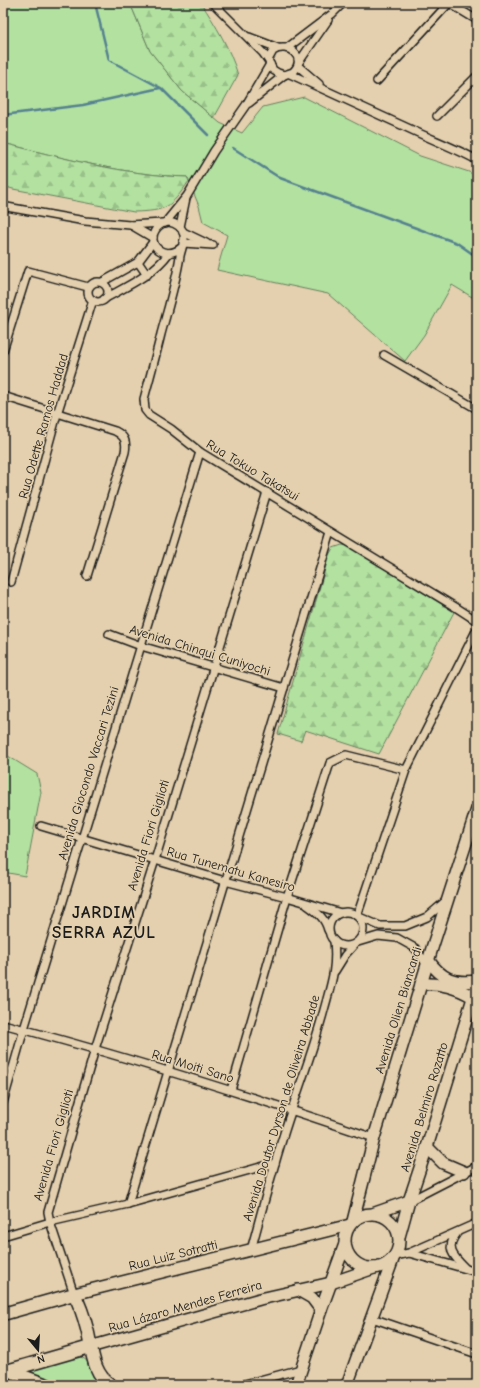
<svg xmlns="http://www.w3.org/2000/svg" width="480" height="1388" font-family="'Comic Neue',sans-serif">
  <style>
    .grass { fill: #b2e1a0; stroke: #677e5e }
    .forest { fill: url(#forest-firs); stroke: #677e5e }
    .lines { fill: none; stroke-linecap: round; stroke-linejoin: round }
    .stream { stroke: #55818f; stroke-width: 2.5 }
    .street-casing { stroke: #1c1c1c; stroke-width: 10 }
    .secondary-casing { stroke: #1c1c1c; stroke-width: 14 }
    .primary-casing { stroke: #1c1c1c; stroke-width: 15 }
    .street { stroke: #e4d0ae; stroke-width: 7 }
    .secondary { stroke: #e4d0ae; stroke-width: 11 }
    .primary { stroke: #e4d0ae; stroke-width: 12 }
    .labels { text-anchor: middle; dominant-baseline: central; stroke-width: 3.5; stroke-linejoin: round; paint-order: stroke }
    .street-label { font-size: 13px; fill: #1c1c1c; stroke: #e4d0ae }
    .district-label { font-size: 17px; font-weight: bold; letter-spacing: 1px; fill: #1c1c1c; stroke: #e4d0ae }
  </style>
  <defs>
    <pattern id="forest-firs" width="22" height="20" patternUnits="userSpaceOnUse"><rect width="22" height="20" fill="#b2e1a0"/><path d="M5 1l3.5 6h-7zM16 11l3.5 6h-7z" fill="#98c089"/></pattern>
  </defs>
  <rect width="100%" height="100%" fill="#e4d0ae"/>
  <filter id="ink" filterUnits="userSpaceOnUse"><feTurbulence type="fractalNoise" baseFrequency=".025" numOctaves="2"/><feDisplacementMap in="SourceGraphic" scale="8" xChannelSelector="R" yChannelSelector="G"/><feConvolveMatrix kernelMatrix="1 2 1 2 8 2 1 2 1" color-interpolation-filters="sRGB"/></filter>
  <g filter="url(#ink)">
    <g class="grass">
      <path d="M3,3H130L150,51L182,91L220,123L242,133L263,107L304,97L420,156L469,172L477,177V300L452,285L424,335L405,361L328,294L217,270L227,235L203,222L199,206L187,177C125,175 63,158 3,143Z"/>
      <path d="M3,753L37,774L41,792L25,876L3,872Z"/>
      <path d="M77,1356C95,1360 88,1374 98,1385H67L26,1372V1369Z"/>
    </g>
    <g class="forest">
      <path d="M130,3H201C216,25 230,49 238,75L214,118L182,91L150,51Z"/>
      <path d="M3,143C63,158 125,175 187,177L189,181C170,208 167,211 134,212L13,189L3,186Z"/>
      <path d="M342,545L348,546L454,612L379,754L305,730L301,741L278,734L329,555L333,548Z"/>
    </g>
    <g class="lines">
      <g class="stream">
        <path d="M95,3L109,60L161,88L208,135"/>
        <path d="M3,115L83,105L160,88"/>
        <path d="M233,148L280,178L457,243L477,257"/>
      </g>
      <defs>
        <g id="street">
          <path d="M213,3L263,53L268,60L273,70L278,73L284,75L293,72C308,58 288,41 273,51L268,60"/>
          <path d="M449,3L477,20"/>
          <path d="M249,37L278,48"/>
          <path d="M287,48L332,14L343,3"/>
          <path d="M299,62L328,20"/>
          <path d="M298,66L319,84"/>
          <path d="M290,74C330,92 370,111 410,129C433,140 455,148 477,160"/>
          <path d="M377,81L449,3"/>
          <path d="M249,103L284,75"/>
          <path d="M437,116L477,76"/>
          <path d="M7,207L85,221L130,225L162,223"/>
          <path d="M165,223L187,196L214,151L246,105L270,64"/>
          <path d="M131,225L153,238"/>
          <path d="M180,227L186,198"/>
          <path d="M183,232L206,243"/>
          <path d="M183,243L213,245"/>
          <path d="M182,247C165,262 145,245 156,229C159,225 164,222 169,222C176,223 183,228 184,235C185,242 181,250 180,256C176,283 168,308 161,334C156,355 150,377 144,399L145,410L149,415L171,429L200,452L457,608L477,621"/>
          <path d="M138,262L147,275"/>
          <circle cx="98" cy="292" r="10"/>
          <path d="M102,282L138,262L153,242"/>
          <path d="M104,299C127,286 153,275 169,253"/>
          <path d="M3,351L28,271L88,287"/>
          <path d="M384,355L477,409"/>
          <path d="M3,396L115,431C125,436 127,442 125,452L87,576"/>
          <path d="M11,582L57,414L93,300"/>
          <path d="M109,634L141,646L284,688"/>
          <path d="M41,826L225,881L287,897L341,913"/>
          <path d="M447,900L427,917L405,926H380L357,916L406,770L477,629"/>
          <path d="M307,905C317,912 325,918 328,930"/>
          <circle cx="346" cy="929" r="17"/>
          <path d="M358,942L378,936L397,938L415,948L427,965"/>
          <path d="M335,971L345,955L354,945"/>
          <path d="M3,1024C128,1057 251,1096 374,1138"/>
          <path d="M231,1090L287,897L330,763L346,755L406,770"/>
          <path d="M3,1103L24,1029L200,452"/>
          <path d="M409,1201L477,1166"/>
          <path d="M128,1204L331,532"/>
          <path d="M457,1233C445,1248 453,1256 465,1268"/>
          <path d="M3,1236L50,1222L128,1204L275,1163"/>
          <path d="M251,1250C264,1203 276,1155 292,1109C303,1076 315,1044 324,1010C331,984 337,969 334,941"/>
          <path d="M409,1253L477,1272"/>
          <path d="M395,1256L409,1253L477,1223"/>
          <path d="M74,1294L50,1222L48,1212L95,1049L155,860L267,492"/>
          <path d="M372,1318L477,1354"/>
          <path d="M241,1385L301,1369"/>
        </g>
        <g id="secondary">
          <path d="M428,960C442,979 453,984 477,981"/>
          <path d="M421,984C441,983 456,987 473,997"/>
          <path d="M427,1147L443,1163L464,1172"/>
          <path d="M375,1213L409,1201"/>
          <circle cx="372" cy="1241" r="27"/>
          <path d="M353,1221L374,1138L433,945L477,809"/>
          <path d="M399,1237L409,1201L427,1147L477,985"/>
          <path d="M298,1290L312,1298L321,1310"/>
          <path d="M74,1294L350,1225"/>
          <path d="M90,1347L260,1299L331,1283L374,1268"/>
          <path d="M296,1385L321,1310L345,1244"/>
          <path d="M347,1385L393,1259"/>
        </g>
        <g id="primary">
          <path d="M3,1314L74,1294C80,1305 84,1317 87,1329C92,1348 92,1374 111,1385"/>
          <path d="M7,1370L47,1385"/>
          <path d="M3,1372L90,1347"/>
        </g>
      </defs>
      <use href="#street" class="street-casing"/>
      <use href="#secondary" class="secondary-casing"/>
      <use href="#primary" class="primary-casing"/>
      <use href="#street" class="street"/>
      <use href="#secondary" class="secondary"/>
      <use href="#primary" class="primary"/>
    </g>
  </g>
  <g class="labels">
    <g class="street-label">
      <text transform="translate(43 426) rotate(-74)">Rua Odette Ramos Haddad</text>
      <text transform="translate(253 470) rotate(31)">Rua Tokuo Takatsui</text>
      <text transform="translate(200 650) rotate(17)">Avenida Chinqui Cuniyochi</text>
      <text transform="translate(88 773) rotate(-73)">Avenida Giocondo Vaccari Tezini</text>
      <text transform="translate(148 835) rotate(-73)">Avenida Fiori Giglioti</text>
      <text transform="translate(231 869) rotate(16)">Rua Tunematu Kanesiro</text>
      <text transform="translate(398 1010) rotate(-73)">Avenida Olien Biancardi</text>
      <text transform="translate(193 1066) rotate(17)">Rua Moiti Sano</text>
      <text transform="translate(424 1107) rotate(-73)">Avenida Belmiro Rozatto</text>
      <text transform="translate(281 1108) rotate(-73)">Avenida Doutor Dyrson de Oliveira Abbade</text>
      <text transform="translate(53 1145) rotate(-74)">Avenida Fiori Giglioti</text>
      <text transform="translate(173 1255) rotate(-14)">Rua Luiz Sotratti</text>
      <text transform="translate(185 1306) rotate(-16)">Rua Lázaro Mendes Ferreira</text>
    </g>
    <g class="district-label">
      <text x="104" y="912">JARDIM<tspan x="104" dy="20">SERRA AZUL</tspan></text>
    </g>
  </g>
  <rect width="480" height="1388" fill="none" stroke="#e4d0ae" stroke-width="16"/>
  <rect x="8" y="8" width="464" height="1372" fill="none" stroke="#1c1c1c" stroke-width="1.5" filter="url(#ink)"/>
  <g transform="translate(38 1350) rotate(162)" stroke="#e4d0ae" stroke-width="3" paint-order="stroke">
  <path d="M0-3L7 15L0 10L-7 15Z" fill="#1c1c1c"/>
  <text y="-6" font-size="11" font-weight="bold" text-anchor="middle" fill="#1c1c1c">N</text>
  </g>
</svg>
